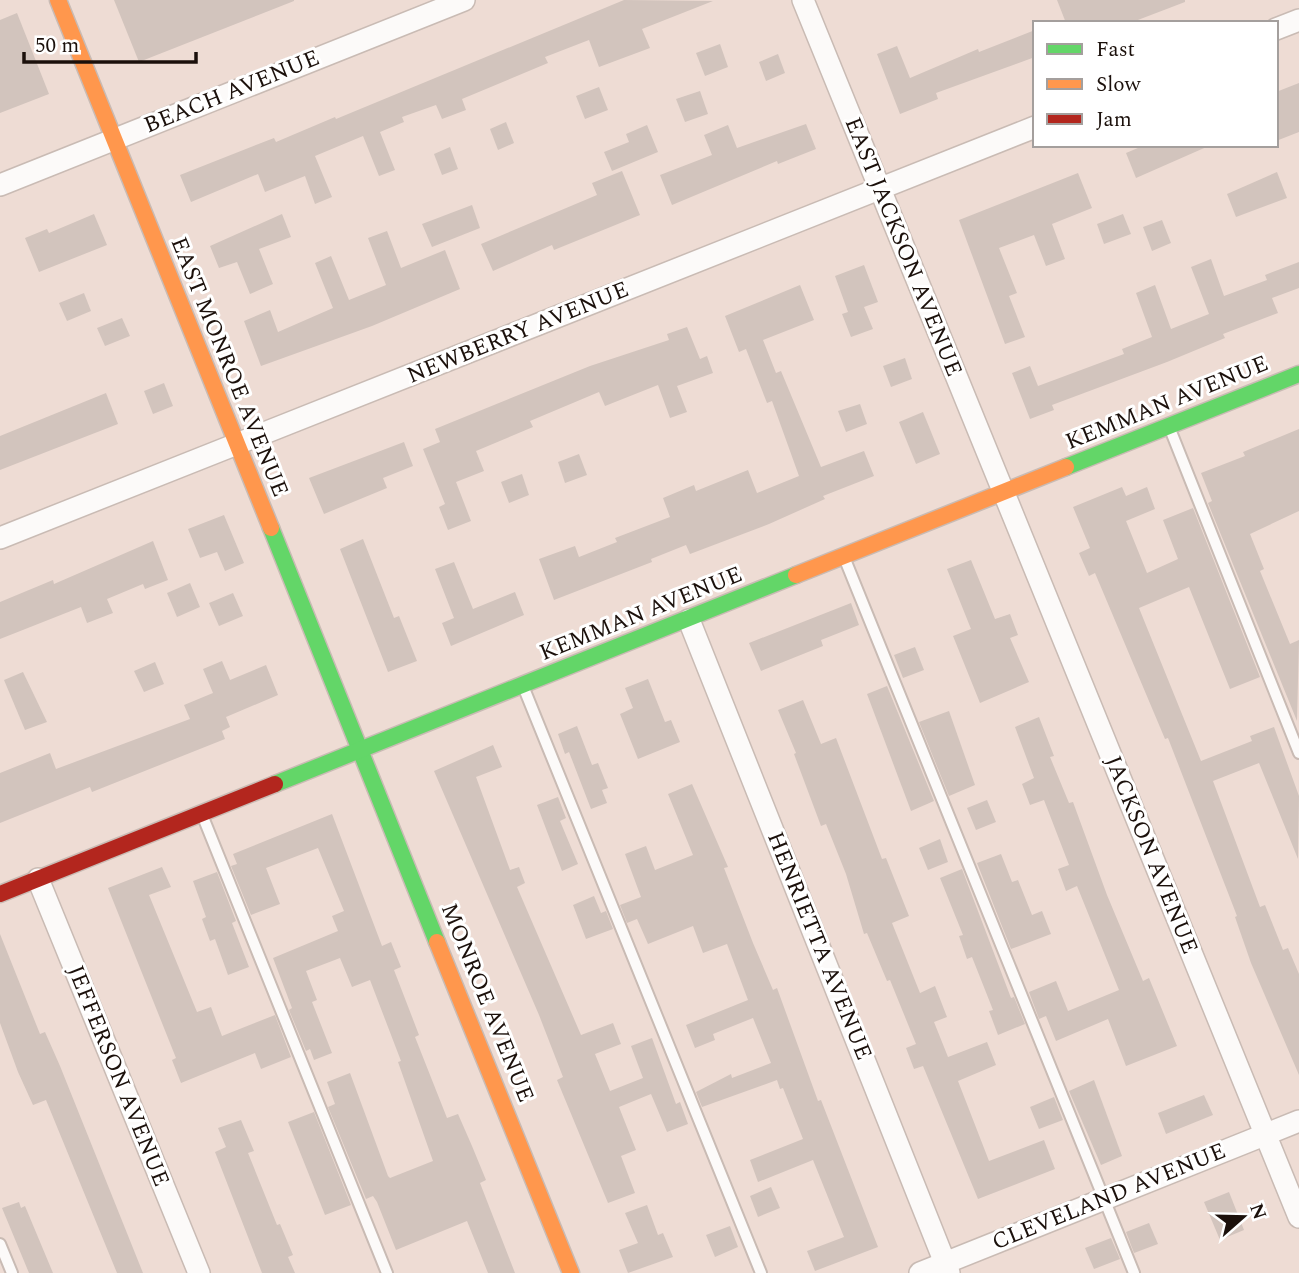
<svg xmlns="http://www.w3.org/2000/svg" width="1299" height="1273" font-family="Spectral,serif">
  <style>
    .building { fill: #d2c4bd }
    .lines { fill: none; stroke-linecap: round; stroke-linejoin: round }
    .lane-casing { stroke: #c9bbb4; stroke-width: 14 }
    .street-casing { stroke: #c9bbb4; stroke-width: 24 }
    .fast-casing { stroke: #c9bbb4; stroke-width: 19 }
    .slow-casing { stroke: #c9bbb4; stroke-width: 19 }
    .jam-casing { stroke: #c9bbb4; stroke-width: 19 }
    .lane { stroke: #fcfaf9; stroke-width: 10 }
    .street { stroke: #fcfaf9; stroke-width: 21 }
    .fast { stroke: #63d668; stroke-width: 16 }
    .slow { stroke: #ff974d; stroke-width: 16 }
    .jam { stroke: #b3261e; stroke-width: 16 }
    .labels { text-anchor: middle; dominant-baseline: central; stroke-width: 6; stroke-linejoin: round; paint-order: stroke }
    .street-label { font-size: 23px; fill: #1b100b; stroke: #fff }
  </style>
  <rect width="100%" height="100%" fill="#eedcd4"/>
  <g class="building">
    <path d="M114,0H294V1L139,62Z"/>
    <path d="M624,0L713,1L642,29L650,48L599,67L589,40L545,57L548,63L462,99L466,110L442,119L436,105L402,117L404,122L380,132L395,170L379,176L363,136L315,156L332,197L315,204L305,176L265,192L258,174L191,202L180,175L274,138L276,142L335,117L336,119Z"/>
    <path d="M1057,0H1185V2L1130,23H1066Z"/>
    <path d="M17,13L49,94L0,113V20Z"/>
    <path d="M1035,30V57L936,93L938,99L900,114L877,54L897,46L910,78L978,49L979,52Z"/>
    <path d="M720,44L728,67L705,76L696,53Z"/>
    <path d="M778,54L785,73L766,81L759,62Z"/>
    <path d="M1299,83V132L1276,141V92Z"/>
    <path d="M599,87L608,110L585,119L576,96Z"/>
    <path d="M700,91L708,114L685,122L676,99Z"/>
    <path d="M506,122L514,143L498,150L490,129Z"/>
    <path d="M806,124L816,149L778,164L777,161L672,205L660,175L712,155L704,135L728,125L737,148Z"/>
    <path d="M647,125L658,152L612,171L604,152L629,142L626,134Z"/>
    <path d="M1145,145H1211L1136,178L1126,153Z"/>
    <path d="M450,147L458,169L442,175L434,154Z"/>
    <path d="M622,171L640,215L554,250L552,245L493,271L481,244L597,195L592,183Z"/>
    <path d="M1277,172L1287,198L1236,217L1227,194Z"/>
    <path d="M1078,173L1092,208L1052,224L1065,259L1046,266L1034,235L999,248L1017,293L1009,296L1025,337L1005,344L959,220Z"/>
    <path d="M472,205L480,228L432,247L422,224Z"/>
    <path d="M94,214L107,245L39,272L25,238L47,229L49,233Z"/>
    <path d="M282,214L291,237L259,249L273,284L250,294L237,262L219,268L210,246Z"/>
    <path d="M1123,214L1131,234L1104,244L1097,224Z"/>
    <path d="M1162,220L1171,243L1152,251L1143,227Z"/>
    <path d="M387,231L401,268L445,250L460,289L372,326L261,366L244,321L270,310L278,332L333,308L315,263L331,256L349,300L386,285L368,238Z"/>
    <path d="M1211,259L1224,296L1267,280L1265,275L1299,262V288L1272,298L1278,313L1223,334L1225,338L1167,362L1052,405L1054,410L1030,419L1012,373L1030,366L1038,386L1124,354L1122,349L1152,337L1136,293L1155,285L1171,329L1209,314L1191,267Z"/>
    <path d="M864,265L878,302L864,307L873,329L851,337L842,314L848,312L835,276Z"/>
    <path d="M800,285L814,320L763,340L776,373L781,371L821,467L864,451L874,476L823,496L825,499L769,524L690,554L686,545L651,559L652,562L554,600L539,559L575,546L579,557L617,542L615,538L670,517L663,498L694,485L696,491L748,470L757,493L799,476L772,401L767,403L746,349L739,352L725,316Z"/>
    <path d="M84,293L91,311L67,321L59,303Z"/>
    <path d="M122,318L130,336L105,346L97,328Z"/>
    <path d="M687,327L700,359L707,356L713,373L677,386L687,412L670,418L658,385L605,406L599,392L530,421L533,427L476,451L484,471L456,482L471,521L448,530L439,507L445,504L423,449L440,442L435,429L590,366L669,340L667,334Z"/>
    <path d="M905,358L912,379L891,387L883,366Z"/>
    <path d="M164,383L173,406L153,414L144,391Z"/>
    <path d="M106,393L118,424L0,470V436Z"/>
    <path d="M860,404L867,424L846,432L838,411Z"/>
    <path d="M923,412L940,454L916,464L899,422Z"/>
    <path d="M1299,429V511L1250,534L1264,569L1260,571L1290,644L1299,640L1297,721L1208,503L1212,501L1201,473L1245,456L1243,452Z"/>
    <path d="M404,442L413,466L383,478L387,488L324,514L309,478Z"/>
    <path d="M579,454L587,475L565,483L558,462Z"/>
    <path d="M522,474L529,495L509,503L501,482Z"/>
    <path d="M1122,487L1126,496L1147,487L1155,509L1126,521L1147,573L1178,559L1163,520L1193,508L1260,677L1230,689L1189,587L1139,608L1201,761L1252,741L1250,736L1274,727L1299,796L1298,859L1259,763L1213,781L1260,907L1265,905L1283,950L1288,948L1299,974V1075L1251,963L1235,917L1237,916L1168,738L1165,739L1095,573L1089,576L1079,553L1090,548L1073,507Z"/>
    <path d="M224,515L244,563L225,571L217,552L200,558L188,529Z"/>
    <path d="M363,539L394,618L399,616L417,661L388,672L340,549Z"/>
    <path d="M153,541L168,580L145,589L143,584L107,599L113,613L87,623L81,607L0,639V602L53,580L54,584Z"/>
    <path d="M971,560L995,619L1010,614L1018,635L1010,638L1029,682L980,703L953,636L971,629L947,569Z"/>
    <path d="M454,562L473,609L515,592L524,615L451,646L442,623L454,618L435,569Z"/>
    <path d="M190,583L200,607L177,617L167,593Z"/>
    <path d="M233,593L243,616L219,626L209,603Z"/>
    <path d="M851,603L859,625L821,640L823,646L761,671L749,643Z"/>
    <path d="M915,647L924,670L903,678L894,655Z"/>
    <path d="M222,661L230,680L266,665L278,695L226,717L230,727L222,731L225,739L92,792L90,787L0,823V773L50,753L56,769L190,719L184,705L213,693L203,669Z"/>
    <path d="M155,662L164,684L144,692L134,671Z"/>
    <path d="M23,672L47,722L25,730L4,680Z"/>
    <path d="M648,679L665,722L671,720L680,742L638,759L620,714L633,708L625,688Z"/>
    <path d="M887,686L934,801L911,811L867,694Z"/>
    <path d="M803,700L821,744L836,738L882,859L886,858L909,916L892,923L920,993L935,986L947,1017L934,1022L948,1057L987,1042L996,1065L958,1081L989,1161L1044,1140L1055,1169L978,1199L923,1066L914,1069L906,1048L916,1044L890,980L887,981L867,933L864,934L846,874L826,824L821,826L794,754L796,753L778,710Z"/>
    <path d="M949,711L975,785L949,796L919,722Z"/>
    <path d="M1039,717L1054,756L1050,757L1069,803L1073,802L1107,895L1143,981L1149,978L1177,1046L1126,1066L1108,1019L1056,1041L1046,1016L1039,1019L1029,992L1056,981L1068,1011L1119,990L1077,886L1066,891L1058,869L1069,865L1044,800L1030,805L1022,784L1034,778L1015,727Z"/>
    <path d="M577,726L592,765L598,763L608,788L602,790L607,803L591,809L569,752L565,754L558,734Z"/>
    <path d="M493,745L502,767L476,777L510,870L519,867L525,883L517,887L581,1035L613,1023L621,1044L595,1054L610,1091L643,1078L631,1046L652,1038L676,1104L680,1102L688,1124L667,1132L651,1094L619,1107L636,1150L621,1156L635,1193L608,1203L557,1080L563,1077L539,1015L434,771Z"/>
    <path d="M692,784L728,867L724,868L753,943L773,990L777,988L818,1101L821,1100L878,1247L815,1271L807,1251L844,1237L813,1160L758,1182L750,1160L803,1139L783,1088L780,1089L777,1080L702,1107L696,1092L731,1074L732,1078L771,1063L753,1018L713,1034L715,1040L695,1048L686,1025L748,1000L727,944L703,953L693,926L648,944L637,919L627,923L620,905L641,897L625,854L646,846L655,870L693,855L668,794Z"/>
    <path d="M558,797L566,818L560,821L578,864L562,871L537,805Z"/>
    <path d="M987,800L996,822L976,830L967,808Z"/>
    <path d="M332,814L382,946L391,942L401,967L394,970L419,1035L415,1037L447,1118L458,1114L472,1146L486,1180L480,1183L515,1273H488L467,1221L396,1250L377,1202L373,1196L366,1199L328,1107L335,1104L327,1082L350,1073L388,1176L390,1178L433,1161L398,1062L401,1061L370,980L352,987L340,958L306,971L317,1000L312,1002L332,1053L314,1060L310,1049L306,1051L289,1010L292,1008L273,958L338,931L332,916L344,911L318,848L266,868L280,904L251,915L231,866L237,864L233,854Z"/>
    <path d="M940,839L948,862L928,870L919,848Z"/>
    <path d="M1001,854L1012,882L1018,880L1032,915L1042,911L1051,934L1011,949L977,863Z"/>
    <path d="M162,867L171,887L149,895L197,1012L211,1007L222,1036L275,1015L291,1057L261,1069L255,1053L181,1083L172,1060L176,1058L108,888Z"/>
    <path d="M962,869L1011,998L1014,997L1025,1024L998,1035L989,1011L993,1010L972,957L967,959L959,936L963,935L940,878Z"/>
    <path d="M217,872L236,921L232,923L249,967L228,975L215,939L210,941L202,919L206,917L193,881Z"/>
    <path d="M594,896L601,913L606,911L613,929L586,939L573,905Z"/>
    <path d="M0,934L40,1034L45,1032L60,1066L143,1273H117L46,1100L33,1105L18,1072L0,1023Z"/>
    <path d="M1094,1080L1122,1156L1101,1165L1069,1091Z"/>
    <path d="M1204,1095L1213,1115L1166,1134L1158,1113Z"/>
    <path d="M1054,1097L1063,1120L1039,1129L1030,1107Z"/>
    <path d="M314,1112L351,1205L325,1215L288,1122Z"/>
    <path d="M241,1120L254,1151L248,1153L277,1225L280,1224L293,1255L288,1257L295,1273H262L215,1152L226,1147L218,1128Z"/>
    <path d="M771,1187L780,1208L758,1217L750,1196Z"/>
    <path d="M1229,1192L1244,1230L1220,1240L1204,1202Z"/>
    <path d="M19,1202L21,1208L25,1206L53,1273H29L2,1208Z"/>
    <path d="M647,1205L658,1235L663,1233L673,1257L628,1273L619,1250L638,1243L625,1213Z"/>
    <path d="M1149,1223L1158,1244L1134,1253L1126,1232Z"/>
    <path d="M730,1226L738,1247L715,1257L706,1235Z"/>
    <path d="M1111,1238L1120,1259L1094,1269L1085,1248Z"/>
  </g>
  <g class="lines">
    <defs>
      <g id="lane">
        <path d="M1170,429L1299,753"/>
        <path d="M844,557L1134,1273"/>
        <path d="M523,686L761,1273"/>
        <path d="M203,817L387,1273"/>
        <path d="M0,1244L12,1273"/>
      </g>
      <g id="street">
        <path d="M803,0L1299,1217"/>
        <path d="M1276,29L1299,20"/>
        <path d="M0,185L464,0"/>
        <path d="M0,538L1035,127"/>
        <path d="M689,620L949,1273"/>
        <path d="M38,879L199,1273"/>
        <path d="M920,1273L1299,1121"/>
      </g>
      <g id="fast">
        <path d="M1066,467L1299,374"/>
        <path d="M271,528L437,942"/>
        <path d="M275,784L796,575"/>
      </g>
      <g id="slow">
        <path d="M58,0L271,528"/>
        <path d="M796,575L1066,467"/>
        <path d="M437,942L571,1273"/>
      </g>
      <path id="jam" d="M0,894L275,784"/>
    </defs>
    <use href="#lane" class="lane-casing"/>
    <use href="#street" class="street-casing"/>
    <use href="#fast" class="fast-casing"/>
    <use href="#slow" class="slow-casing"/>
    <use href="#jam" class="jam-casing"/>
    <use href="#lane" class="lane"/>
    <use href="#street" class="street"/>
    <use href="#fast" class="fast"/>
    <use href="#slow" class="slow"/>
    <use href="#jam" class="jam"/>
  </g>
  <g class="labels">
    <g class="street-label">
      <text transform="translate(232 92) rotate(-22)">BEACH AVENUE</text>
      <text transform="translate(903 247) rotate(68)">EAST JACKSON AVENUE</text>
      <text transform="translate(518 333) rotate(-22)">NEWBERRY AVENUE</text>
      <text transform="translate(229 367) rotate(68)">EAST MONROE AVENUE</text>
      <text transform="translate(1167 403) rotate(-22)">KEMMAN AVENUE</text>
      <text transform="translate(641 614) rotate(-22)">KEMMAN AVENUE</text>
      <text transform="translate(1151 855) rotate(68)">JACKSON AVENUE</text>
      <text transform="translate(819 946) rotate(68)">HENRIETTA AVENUE</text>
      <text transform="translate(487 1003) rotate(68)">MONROE AVENUE</text>
      <text transform="translate(118 1076) rotate(68)">JEFFERSON AVENUE</text>
      <text transform="translate(1109 1197) rotate(-22)">CLEVELAND AVENUE</text>
    </g>
  </g>
  <rect x="1033" y="21" width="245" height="126" fill="#ffffff" stroke="#a49f9d" stroke-width="2"/>
  <rect x="1047" y="44" width="35" height="10" fill="#63d668" stroke="#a49f9d" stroke-width="2"/>
  <text x="1096" y="56" font-size="21" fill="#1b100b">Fast</text>
  <rect x="1047" y="79" width="35" height="10" fill="#ff974d" stroke="#a49f9d" stroke-width="2"/>
  <text x="1096" y="91" font-size="21" fill="#1b100b">Slow</text>
  <rect x="1047" y="114" width="35" height="10" fill="#b3261e" stroke="#a49f9d" stroke-width="2"/>
  <text x="1096" y="126" font-size="21" fill="#1b100b">Jam</text>
  <g transform="translate(1243 1217) rotate(70)" stroke="#ffffff" stroke-width="5" paint-order="stroke">
  <path d="M0-5L12 26L0 18L-12 26Z" fill="#1b100b"/>
  <text y="-10" font-size="19" font-weight="bold" text-anchor="middle" fill="#1b100b">N</text>
  </g>
  <path d="M24 52v10h172v-10" fill="none" stroke="#1b100b" stroke-width="3.5"/>
  <text x="35" y="52" font-size="21" fill="#1b100b" stroke="#ffffff" stroke-width="5" paint-order="stroke">50 m</text>
</svg>
